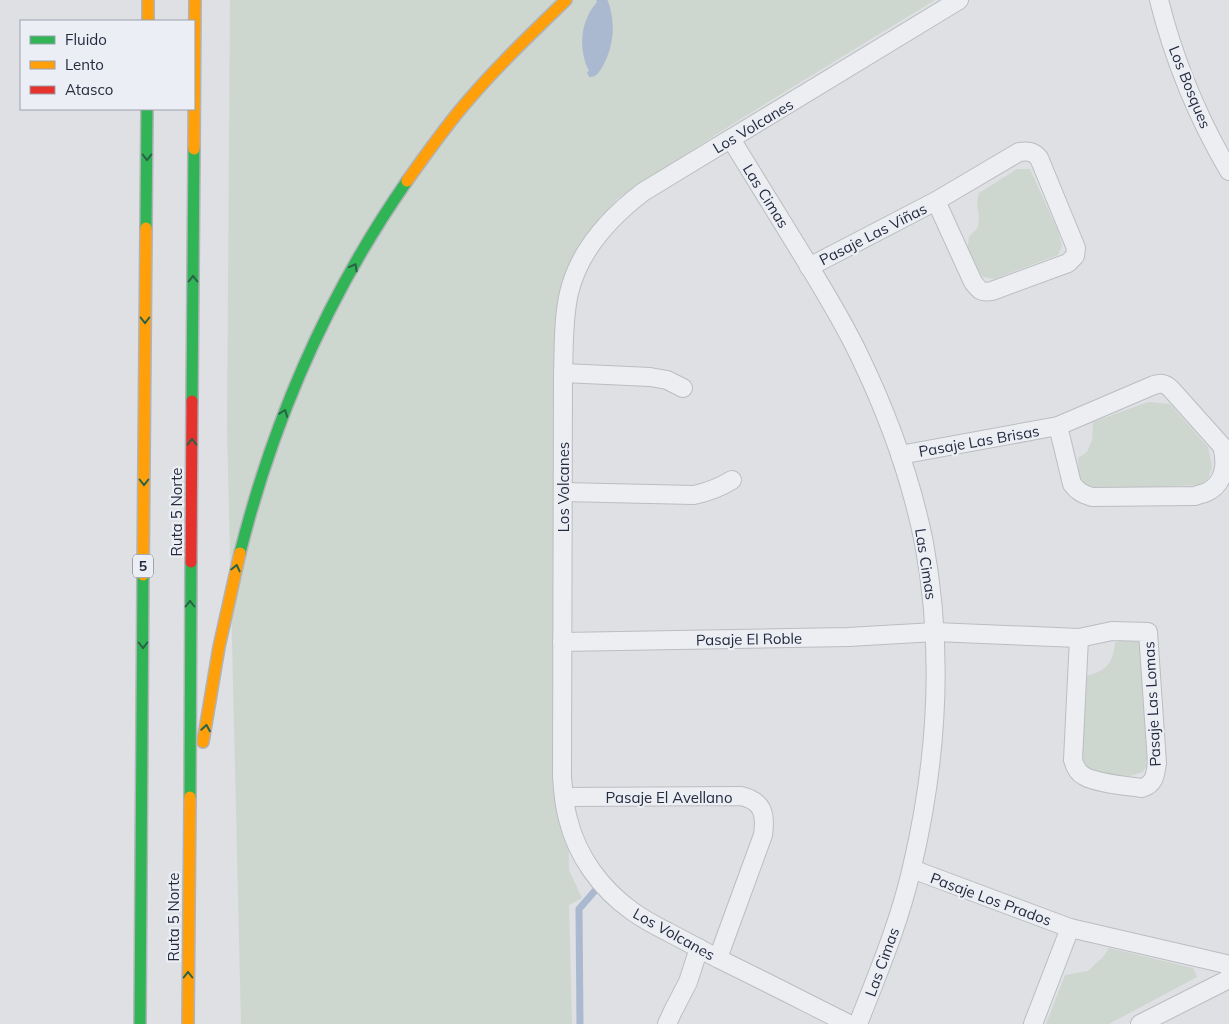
<svg xmlns="http://www.w3.org/2000/svg" width="1229" height="1024" font-family="Mulish,sans-serif">
  <style>
    .green { fill: #cdd7cf }
    .water { fill: #abb9d0 }
    .lines { fill: none; stroke-linecap: round; stroke-linejoin: round }
    .stream { stroke: #abb9d0; stroke-width: 7 }
    .street-casing { stroke: #bbbdc1; stroke-width: 20 }
    .fast-casing { stroke: #b0b3b9; stroke-width: 14 }
    .slow-casing { stroke: #b0b3b9; stroke-width: 14 }
    .jam-casing { stroke: #b0b3b9; stroke-width: 14 }
    .street { stroke: #edeef1; stroke-width: 18 }
    .fast { stroke: #30b455; stroke-width: 11 }
    .slow { stroke: #ff9f0a; stroke-width: 11 }
    .jam { stroke: #e5322d; stroke-width: 11 }
    .oneway { stroke: #296247 }
    .labels { text-anchor: middle; dominant-baseline: central; stroke-width: 4.5; stroke-linejoin: round; paint-order: stroke }
    .shield { fill: #ebeef4; stroke: #606674; stroke-width: 1 }
    .shield-label { font-size: 14px; font-weight: bold; fill: #252b3d }
    .street-label { font-size: 15px; fill: #252b3d; stroke: #ebeef4 }
  </style>
  <rect width="100%" height="100%" fill="#dee0e4"/>
  <g class="green">
    <path d="M230,0H935L734,123L617,199L573,254L561,295L558,338L569,870L582,898L569,905L572,1024H241L227,428Z"/>
    <path d="M1017,169H1030L1058,231L1062,246L1058,255L994,279L983,277L967,252L969,237L978,227L979,216L977,203L979,193Z"/>
    <path d="M1148,402L1170,404L1208,447L1212,467L1208,479L1199,485L1094,489L1086,488L1079,480L1078,458L1087,452L1092,440L1093,422Z"/>
    <path d="M1139,637L1143,646L1148,763L1143,772L1130,776L1087,772L1081,766L1086,676C1106,671 1113,664 1115,643L1122,639Z"/>
    <path d="M1109,948L1193,968L1197,977L1109,1024H1046L1065,975L1088,971L1103,957Z"/>
  </g>
  <path class="water" d="M596,0H607L608,1C616,24 614,45 603,66C599,72 596,78 589,77L587,72L589,71C578,49 580,21 597,2Z"/>
  <g class="lines">
    <path class="stream" d="M580,1024L579,909L600,885"/>
    <defs>
      <g id="street">
        <path d="M1159,0C1174,60 1198,118 1229,171"/>
        <path d="M731,139C755,178 779,217 803,256C823,289 843,321 859,355C888,415 911,478 924,543C944,651 937,761 912,867C900,921 878,973 858,1024"/>
        <path d="M809,267L936,201L1019,152C1028,151 1033,151 1039,158L1076,248L1075,256L1068,263L992,291C981,293 979,290 973,282L936,201"/>
        <path d="M563,373L650,377L667,380L683,388"/>
        <path d="M900,455L1058,426L1154,385C1161,383 1165,383 1171,389L1222,446C1227,463 1225,483 1207,492C1203,494 1199,494 1195,496L1092,497C1083,494 1078,492 1072,484L1058,426"/>
        <path d="M563,492L694,495C708,492 719,488 732,480"/>
        <path d="M562,642L791,638L848,637L935,632L1079,638L1112,631L1148,632L1157,763C1155,775 1155,784 1142,788C1128,786 1095,783 1084,776C1078,773 1075,767 1073,760L1079,638"/>
        <path d="M564,797L741,796C763,801 766,814 763,835L718,958"/>
        <path d="M912,869L1070,928L1226,964L1229,966"/>
        <path d="M667,1024L673,1011L688,982L699,948"/>
        <path d="M849,1024C805,1002 762,980 719,959C702,950 685,941 668,932C656,926 643,919 632,911C601,889 577,856 568,819C564,805 563,791 562,777L563,373C564,347 563,319 569,293C579,250 609,218 643,192L959,0"/>
        <path d="M1033,1024L1070,928"/>
        <path d="M1140,1024L1227,980L1229,977"/>
      </g>
      <g id="fast">
        <path d="M146,228L147,109"/>
        <path d="M192,401L194,149"/>
        <path d="M240,553C273,421 329,293 407,181"/>
        <path d="M190,797L191,562"/>
        <path d="M140,1024L143,575"/>
      </g>
      <g id="slow">
        <path d="M148,0V21"/>
        <path d="M194,149L195,0"/>
        <path d="M407,181C424,157 441,133 460,110C492,71 530,35 566,0"/>
        <path d="M143,575L146,228"/>
        <path d="M203,742L219,647L240,553"/>
        <path d="M188,1024L190,797"/>
      </g>
      <path id="jam" d="M191,562L192,401"/>
    </defs>
    <use href="#street" class="street-casing"/>
    <use href="#fast" class="fast-casing"/>
    <use href="#slow" class="slow-casing"/>
    <use href="#jam" class="jam-casing"/>
    <use href="#street" class="street"/>
    <use href="#fast" class="fast"/>
    <use href="#slow" class="slow"/>
    <use href="#jam" class="jam"/>
  </g>
  <defs><path id="oneway-chevron" d="M-2-3.5L2.5 0L-2 3.5" fill="none" stroke-width="1.6" stroke-linecap="round" stroke-linejoin="round" transform="scale(1.25)"/></defs>
  <g class="oneway">
    <use href="#oneway-chevron" transform="translate(147 157) rotate(90)"/>
    <use href="#oneway-chevron" transform="translate(354 267) rotate(-61)"/>
    <use href="#oneway-chevron" transform="translate(193 279) rotate(-90)"/>
    <use href="#oneway-chevron" transform="translate(145 320) rotate(90)"/>
    <use href="#oneway-chevron" transform="translate(284 413) rotate(-69)"/>
    <use href="#oneway-chevron" transform="translate(192 442) rotate(-90)"/>
    <use href="#oneway-chevron" transform="translate(144 482) rotate(90)"/>
    <use href="#oneway-chevron" transform="translate(236 568) rotate(-77)"/>
    <use href="#oneway-chevron" transform="translate(190 604) rotate(-90)"/>
    <use href="#oneway-chevron" transform="translate(143 645) rotate(90)"/>
    <use href="#oneway-chevron" transform="translate(206 728) rotate(-81)"/>
    <use href="#oneway-chevron" transform="translate(188 975) rotate(-90)"/>
  </g>
  <g class="labels">
    <rect class="shield" x="133" y="554.5" width="20" height="23" rx="4"/>
    <g class="shield-label">
      <text x="143" y="566">5</text>
    </g>
    <g class="street-label">
      <text transform="translate(1190 87) rotate(68)">Los Bosques</text>
      <text transform="translate(753 126) rotate(-31)">Los Volcanes</text>
      <text transform="translate(766 196) rotate(58)">Las Cimas</text>
      <text transform="translate(873 234) rotate(-27)">Pasaje Las Viñas</text>
      <text transform="translate(979 441) rotate(-10)">Pasaje Las Brisas</text>
      <text transform="translate(563 487) rotate(-90)">Los Volcanes</text>
      <text transform="translate(176 512) rotate(-90)">Ruta 5 Norte</text>
      <text transform="translate(926 564) rotate(81)">Las Cimas</text>
      <text transform="translate(749 639) rotate(-1)">Pasaje El Roble</text>
      <text transform="translate(1152 704) rotate(-93)">Pasaje Las Lomas</text>
      <text x="669" y="797">Pasaje El Avellano</text>
      <text transform="translate(991 899) rotate(20)">Pasaje Los Prados</text>
      <text transform="translate(173 917) rotate(-90)">Ruta 5 Norte</text>
      <text transform="translate(674 934) rotate(29)">Los Volcanes</text>
      <text transform="translate(882 962) rotate(-70)">Las Cimas</text>
    </g>
  </g>
  <rect x="20" y="20" width="175" height="90" fill="#ebeef4" stroke="#9ca0ab"/>
  <rect x="30" y="36" width="25" height="8" fill="#30b455" stroke="#9ca0ab"/>
  <text x="65" y="45" font-size="15" fill="#252b3d">Fluido</text>
  <rect x="30" y="61" width="25" height="8" fill="#ff9f0a" stroke="#9ca0ab"/>
  <text x="65" y="70" font-size="15" fill="#252b3d">Lento</text>
  <rect x="30" y="86" width="25" height="8" fill="#e5322d" stroke="#9ca0ab"/>
  <text x="65" y="95" font-size="15" fill="#252b3d">Atasco</text>
</svg>
